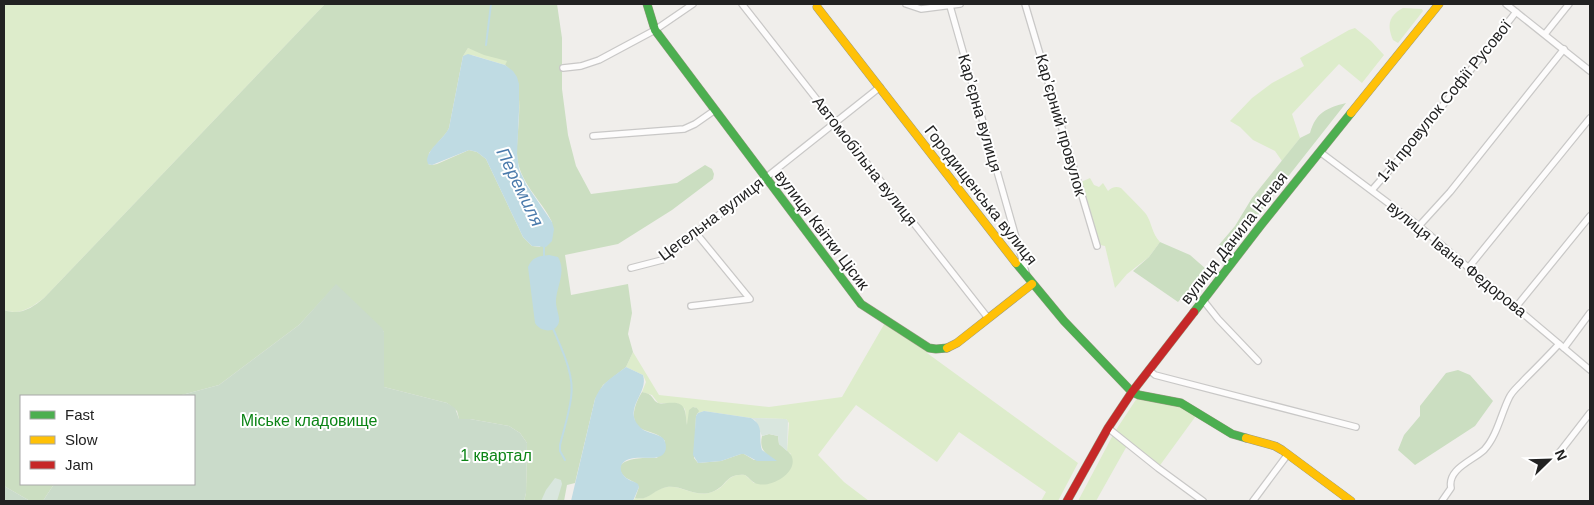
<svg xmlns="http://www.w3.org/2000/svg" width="1594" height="505" font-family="Helvetica,sans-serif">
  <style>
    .grass { fill: #ddeccb }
    .forest { fill: #cbdec1; fill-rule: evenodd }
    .wetland { fill: #d9e6de }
    .cemetery { fill: #cadbca }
    .water { fill: #bfdbe3 }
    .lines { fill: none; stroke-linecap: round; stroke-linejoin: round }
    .stream { stroke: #bfdbe3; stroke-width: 2 }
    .street-casing { stroke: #c9c8c7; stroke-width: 8 }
    .fast-casing { stroke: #999a82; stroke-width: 9 }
    .slow-casing { stroke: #999a82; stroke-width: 9 }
    .jam-casing { stroke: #999a82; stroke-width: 9 }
    .street { stroke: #fdfcfc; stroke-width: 5.5 }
    .fast { stroke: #4caf50; stroke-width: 8 }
    .slow { stroke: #ffc107; stroke-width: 8 }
    .jam { stroke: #c62828; stroke-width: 8 }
    .labels { text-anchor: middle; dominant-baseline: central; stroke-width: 4; stroke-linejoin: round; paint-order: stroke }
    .street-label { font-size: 16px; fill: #222; stroke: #fff }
    .park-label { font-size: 16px; fill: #0c8416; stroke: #fff }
    .water-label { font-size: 18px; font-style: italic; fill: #4a7aab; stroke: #fff }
  </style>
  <rect width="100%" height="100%" fill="#f0eeeb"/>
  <g class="grass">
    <path d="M4,4H325L44,298C32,307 20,316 4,310Z"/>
    <path d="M1403,8L1422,9L1423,11L1398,43L1393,40C1387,26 1388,16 1403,8Z"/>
    <path d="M1355,28L1371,41L1384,55L1362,83L1339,64L1292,114L1300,138L1282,161L1275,151L1253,140L1240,127L1230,121L1252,98L1272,83L1304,66L1300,58L1349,30Z"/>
    <path d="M468,48L508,61L505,65L472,55L463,56Z"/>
    <path d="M1090,178L1094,185L1099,187L1103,183L1108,191C1112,187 1116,186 1121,188C1129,196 1138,205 1146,214C1152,223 1152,234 1160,242L1149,257L1127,274L1115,288L1105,246L1100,245L1081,182Z"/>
    <path d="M886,321L929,348L927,353L1078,463L1058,501H1041L1046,492L959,432L937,462L856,405L818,455L844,482L869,501H633L635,498C649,501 652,489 667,487C682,485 695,498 712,492C727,488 725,473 745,475L754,483L791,454L787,451L789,423L786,419L751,418L704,411L698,413V409L694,407L687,427L685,409L677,403H658L652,395L642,392L646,382L643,375L626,367L633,352L659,395L769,407L842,397Z"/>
    <path d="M1139,395L1176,402L1198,413L1158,468L1128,444L1096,501H1078L1114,433Z"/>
  </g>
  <g class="forest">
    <path d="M325,4H557L562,38V89L568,135L576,166L591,194L677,183L705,165L712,169L714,174L713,179L672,210L618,244L565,255L571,295L628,284L632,313L628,334L633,352L626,367L603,385L595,399L575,483L567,485L564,501H524L526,493L527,443L520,433L509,426L470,419H459L457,411L447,403L384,387V332L336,285L299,325L219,385L178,396H21V484H54L43,501H30L4,486V310C20,316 32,308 44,298ZM468,48L484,55L507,61L505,65C528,83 516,129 517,154C518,182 541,199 552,222L540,247L532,246L523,237L486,159L477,152L469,150L437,164L432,165L428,164L429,153L447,132L449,128L463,56Z"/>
    <path d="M1346,103L1228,253L1218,246L1235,226L1252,198L1300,138L1310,133C1316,112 1327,108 1346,103Z"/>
    <path d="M1160,242L1190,255L1206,269L1178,302L1133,271L1149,257Z"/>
    <path d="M1458,370L1470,375L1493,401L1475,426L1415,465L1398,450L1404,435L1420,416V406L1446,373Z"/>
    <path d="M642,392C654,394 651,399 658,403C661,404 664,403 667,403C686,401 685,409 687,425L689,410L693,407L697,408L699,411L696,416L694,458L698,463L721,461L741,454H744L754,460H772C765,452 759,449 762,436L769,434L778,436L779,444C783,447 788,451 791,455C800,471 772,488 758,484C752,483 750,478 745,475C725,473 727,487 712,492C695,498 683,485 667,487C652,490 650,501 635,498L639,487C635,480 628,481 623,475C609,457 649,457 657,458L665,441C660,434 652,433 644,430C627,423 635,403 642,392Z"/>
  </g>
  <g class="wetland">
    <path d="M751,418L786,419L788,421L787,451L779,444L778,436L769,434L762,436L755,420Z"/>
    <path d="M555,478L561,480L562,484L557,501H541L546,490Z"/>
  </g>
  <g class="cemetery">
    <path d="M336,284L382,328L384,332V387L447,403L455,408L459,419H470L509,426L520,433L527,443L526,493L524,501H43L54,484H194V396H178L219,385L299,325Z"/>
    <path d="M4,486L30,501H4Z"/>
  </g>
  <g class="water">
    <path d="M468,54L505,65L513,71L517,77L519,84V111L517,154L519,169L526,184L552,222L554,229L552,241L546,247L532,246L523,237L486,159L477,152L469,150L432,165L428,164L427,160C429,147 443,140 449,128L463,56Z"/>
    <path d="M549,255L558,257C567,272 556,287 556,302C556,309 560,316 559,322C556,334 540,332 535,323L528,267C532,257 539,256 549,255Z"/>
    <path d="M626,367L643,375C649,393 623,408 639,426C644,433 656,433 663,438C668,445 667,455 658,457C649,460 626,453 621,466C620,470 622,474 625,477C629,481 634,481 638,484L639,487L633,501H571L595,399C602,382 612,378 626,367Z"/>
    <path d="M704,411L751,418C765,426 758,437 762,450L777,461H757L744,454H741L721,461L698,463L693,455L696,416L698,413Z"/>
  </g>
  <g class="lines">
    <g class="stream">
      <path d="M486,45L491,4"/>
      <path d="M544,256V246"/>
      <path d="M552,326C561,348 575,374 571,398C569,414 564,429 560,445V451L565,460"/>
    </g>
    <defs>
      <g id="street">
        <path d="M742,4L988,318"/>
        <path d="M906,4L921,9L960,4"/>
        <path d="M1025,4L1097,246"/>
        <path d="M1506,4L1590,71"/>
        <path d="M950,6L1026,273"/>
        <path d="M1545,34L1569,4"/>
        <path d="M563,68L581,66L599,60L655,30L693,4"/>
        <path d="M593,136L684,129L695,124L715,110"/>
        <path d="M1320,152L1419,226L1590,370"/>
        <path d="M1372,190L1414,142L1516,12"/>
        <path d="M1419,226L1450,192L1564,49"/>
        <path d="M1469,267L1590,118"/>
        <path d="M631,268L662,260L880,87"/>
        <path d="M1203,300L1218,319L1258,361"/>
        <path d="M691,306L750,299L696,233"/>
        <path d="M1516,307L1590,216"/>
        <path d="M1564,348L1590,313"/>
        <path d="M1149,370L1155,375L1356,427"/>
        <path d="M1108,428L1158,468L1203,501"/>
        <path d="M1559,453L1590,413"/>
        <path d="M1253,501L1288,454"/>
        <path d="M1442,501L1451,488C1447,469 1472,461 1484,450C1497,436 1501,414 1509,398C1512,391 1519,386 1524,380C1536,368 1548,356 1559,344"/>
      </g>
      <g id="fast">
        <path d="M647,4L655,30L861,304L929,348L936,349L947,348"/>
        <path d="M1016,263L1064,321L1132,392L1139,395L1181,403L1232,434L1246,438"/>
        <path d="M1194,312L1261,225L1351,113"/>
      </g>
      <g id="slow">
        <path d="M817,7L1016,263"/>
        <path d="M1351,113L1439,4"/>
        <path d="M947,348L957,343L1032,284"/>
        <path d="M1246,438L1275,446L1282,450L1351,501"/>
      </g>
      <path id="jam" d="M1067,501L1108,428L1132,392L1194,312"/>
    </defs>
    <use href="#street" class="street-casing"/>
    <use href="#fast" class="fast-casing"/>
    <use href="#slow" class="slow-casing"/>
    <use href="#jam" class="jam-casing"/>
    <use href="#street" class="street"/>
    <use href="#fast" class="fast"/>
    <use href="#slow" class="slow"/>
    <use href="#jam" class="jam"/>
  </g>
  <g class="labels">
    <g class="street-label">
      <text transform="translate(1444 101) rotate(-51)">1-й провулок Софії Русової</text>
      <text transform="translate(980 113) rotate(74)">Карʼєрна вулиця</text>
      <text transform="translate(1061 125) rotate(74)">Карʼєрний провулок</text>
      <text transform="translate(865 161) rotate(52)">Автомобільна вулиця</text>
      <text transform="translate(981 195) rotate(52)">Городищенська вулиця</text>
      <text transform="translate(711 219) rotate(-37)">Цегельна вулиця</text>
      <text transform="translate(822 230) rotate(53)">вулиця Квітки Цісик</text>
      <text transform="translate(1234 238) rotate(-52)">вулиця Данила Нечая</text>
      <text transform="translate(1457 259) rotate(39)">вулиця Івана Федорова</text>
    </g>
    <g class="park-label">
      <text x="309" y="420">Міське кладовище</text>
      <text x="496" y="455">1 квартал</text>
    </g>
    <g class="water-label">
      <text transform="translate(520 187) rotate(64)">Перемиля</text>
    </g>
  </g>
  <rect width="1594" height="505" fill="none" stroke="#222222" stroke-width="10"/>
  <rect x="20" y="395" width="175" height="90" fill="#ffffff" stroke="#a7a7a7"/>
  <rect x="30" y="411" width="25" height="8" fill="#4caf50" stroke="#a7a7a7"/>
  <text x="65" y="420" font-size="15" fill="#222222">Fast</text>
  <rect x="30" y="436" width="25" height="8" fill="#ffc107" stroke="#a7a7a7"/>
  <text x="65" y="445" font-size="15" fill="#222222">Slow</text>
  <rect x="30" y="461" width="25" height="8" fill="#c62828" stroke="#a7a7a7"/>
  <text x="65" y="470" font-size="15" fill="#222222">Jam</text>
  <g transform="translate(1549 460) rotate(67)" stroke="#ffffff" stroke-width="4" paint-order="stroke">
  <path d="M0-4L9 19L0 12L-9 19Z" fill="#222222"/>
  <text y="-8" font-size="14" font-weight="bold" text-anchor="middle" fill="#222222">N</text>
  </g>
</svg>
